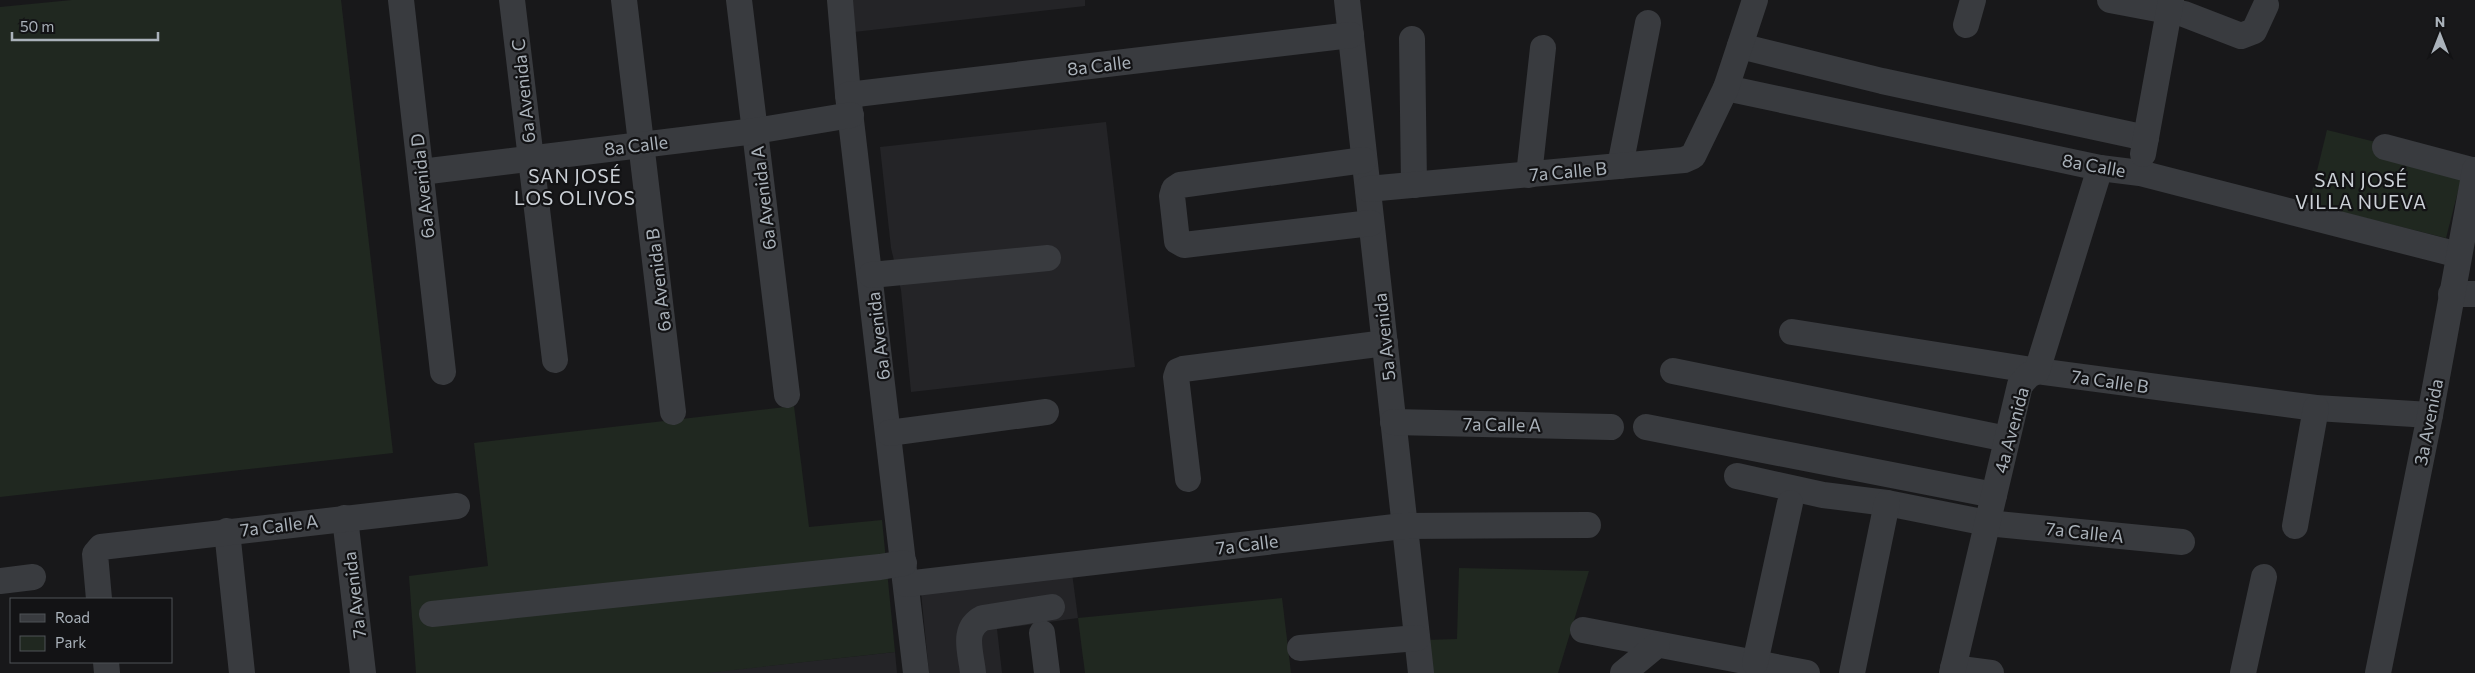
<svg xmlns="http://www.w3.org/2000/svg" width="2475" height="673" font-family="Commissioner,sans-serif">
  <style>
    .built { fill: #242427 }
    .green { fill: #202820 }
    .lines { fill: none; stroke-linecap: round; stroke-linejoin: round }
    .minor { stroke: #393b3f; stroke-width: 26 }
    .labels { text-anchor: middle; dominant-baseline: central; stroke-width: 4.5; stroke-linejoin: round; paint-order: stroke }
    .street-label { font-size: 18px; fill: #aab2ba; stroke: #131315 }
    .neighbourhood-label { font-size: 19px; letter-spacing: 1px; fill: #cbd0d6; stroke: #131315 }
  </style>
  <rect width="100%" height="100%" fill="#18181a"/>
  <g class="built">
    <path d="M851,0H1085V6L854,32Z"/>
    <path d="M1106,122L1135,367L911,392L901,290L891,248L880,147Z"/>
    <path d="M1072,573L1078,618L997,629L1002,673H929L921,592Z"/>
    <path d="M895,652L897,673H702Z"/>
  </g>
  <g class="green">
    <path d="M72,0H341L393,453L0,497V7Z"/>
    <path d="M2327,130L2465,164L2446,238L2309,204Z"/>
    <path d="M794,406L809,527L882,520L895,652L707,673H416L409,576L488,566L474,443Z"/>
    <path d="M1459,568L1589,571L1558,673H1429L1425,640L1457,639Z"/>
    <path d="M1282,598L1291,673H1085L1078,618Z"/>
  </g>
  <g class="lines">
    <g class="minor">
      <path d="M401,0L443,372"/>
      <path d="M512,0L555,360"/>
      <path d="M624,0L673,412"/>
      <path d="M739,0L787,395"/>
      <path d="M840,0L848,95L916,673"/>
      <path d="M1347,0L1421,673"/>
      <path d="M2110,0L2184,14L2241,36L2254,31L2266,5"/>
      <path d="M1966,25L1973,0"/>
      <path d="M1412,39L1414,185"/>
      <path d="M1740,46L1882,81L2146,138"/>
      <path d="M1726,88L2100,168L2140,173L2459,255"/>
      <path d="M848,95L1351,35"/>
      <path d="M2385,147L2475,171"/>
      <path d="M2143,154L2171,0"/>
      <path d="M1364,160L1180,185L1174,189L1172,196L1177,241L1184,245L1371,223"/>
      <path d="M1620,166L1648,23"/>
      <path d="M421,172L755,131L851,115"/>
      <path d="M1529,175L1543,48"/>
      <path d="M1368,189L1684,160L1693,156L1726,88L1755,0"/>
      <path d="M871,275L1048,258"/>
      <path d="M2451,294H2475"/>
      <path d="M1792,332L2037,371L2316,408L2430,415"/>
      <path d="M1673,371L2007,439"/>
      <path d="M1393,422L1611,427"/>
      <path d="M1646,427L1994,495"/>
      <path d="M889,433L1046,412"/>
      <path d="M1737,476L1823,495L1887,503L1987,523L2182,542"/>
      <path d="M1188,479L1176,377L1178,371L1183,369L1385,343"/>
      <path d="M345,518L363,673"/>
      <path d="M2295,526L2316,408"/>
      <path d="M227,531L242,673"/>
      <path d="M0,581L33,577"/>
      <path d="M906,584L1403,526L1588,525"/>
      <path d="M99,599L95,554L101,547L457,506"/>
      <path d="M432,614L880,567L904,563"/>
      <path d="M1583,630L1807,673"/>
      <path d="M1042,633L1047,673"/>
      <path d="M1300,648L1417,638"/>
      <path d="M106,662L107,673"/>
      <path d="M1755,663L1790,503"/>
      <path d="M1953,668L1991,673"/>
      <path d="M973,673C971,652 961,629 983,618L1052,607"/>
      <path d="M1623,673L1657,645"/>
      <path d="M1852,673L1887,503"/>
      <path d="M1952,673L2020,385L2029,375L2037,371L2100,168"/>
      <path d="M2243,673L2264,577"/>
      <path d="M2378,673L2430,415L2475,170"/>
    </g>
  </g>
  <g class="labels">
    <g class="street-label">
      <text transform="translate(1099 65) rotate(-7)">8a Calle</text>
      <text transform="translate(523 91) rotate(-96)">6a Avenida C</text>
      <text transform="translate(636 145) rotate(-7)">8a Calle</text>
      <text transform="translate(2094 165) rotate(10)">8a Calle</text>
      <text transform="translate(1568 171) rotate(-5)">7a Calle B</text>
      <text transform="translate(422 186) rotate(-96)">6a Avenida D</text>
      <text transform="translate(763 198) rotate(-97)">6a Avenida A</text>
      <text transform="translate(658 280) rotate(-97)">6a Avenida B</text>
      <text transform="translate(878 336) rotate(-97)">6a Avenida</text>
      <text transform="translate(1384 337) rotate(-96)">5a Avenida</text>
      <text transform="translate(2110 381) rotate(8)">7a Calle B</text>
      <text transform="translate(2428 422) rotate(-79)">3a Avenida</text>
      <text transform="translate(1502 424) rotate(1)">7a Calle A</text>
      <text transform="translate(2011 430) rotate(-75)">4a Avenida</text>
      <text transform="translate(279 525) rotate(-7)">7a Calle A</text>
      <text transform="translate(2085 532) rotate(6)">7a Calle A</text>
      <text transform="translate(1247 544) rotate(-7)">7a Calle</text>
      <text transform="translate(354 595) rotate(-97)">7a Avenida</text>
    </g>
    <g class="neighbourhood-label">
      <text x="575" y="175">SAN JOSÉ<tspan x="575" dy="22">LOS OLIVOS</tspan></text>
      <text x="2361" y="179">SAN JOSÉ<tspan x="2361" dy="22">VILLA NUEVA</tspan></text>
    </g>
  </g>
  <rect x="10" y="598" width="162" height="65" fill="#131315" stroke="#4f5357"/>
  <rect x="20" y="614" width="25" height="8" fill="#393b3f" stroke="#4f5357"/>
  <text x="55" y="623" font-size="15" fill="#aab2ba">Road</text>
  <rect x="20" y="636" width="25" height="15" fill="#202820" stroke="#4f5357"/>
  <text x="55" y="648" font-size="15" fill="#aab2ba">Park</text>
  <g transform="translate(2440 35)" stroke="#131315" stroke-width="4" paint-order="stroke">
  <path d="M0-4L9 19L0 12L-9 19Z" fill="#aab2ba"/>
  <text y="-8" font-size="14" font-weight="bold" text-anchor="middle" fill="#aab2ba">N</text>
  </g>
  <path d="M12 32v8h146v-8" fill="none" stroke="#aab2ba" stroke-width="2.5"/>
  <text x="20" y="32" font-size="15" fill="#aab2ba" stroke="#131315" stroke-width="4" paint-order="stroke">50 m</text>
</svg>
